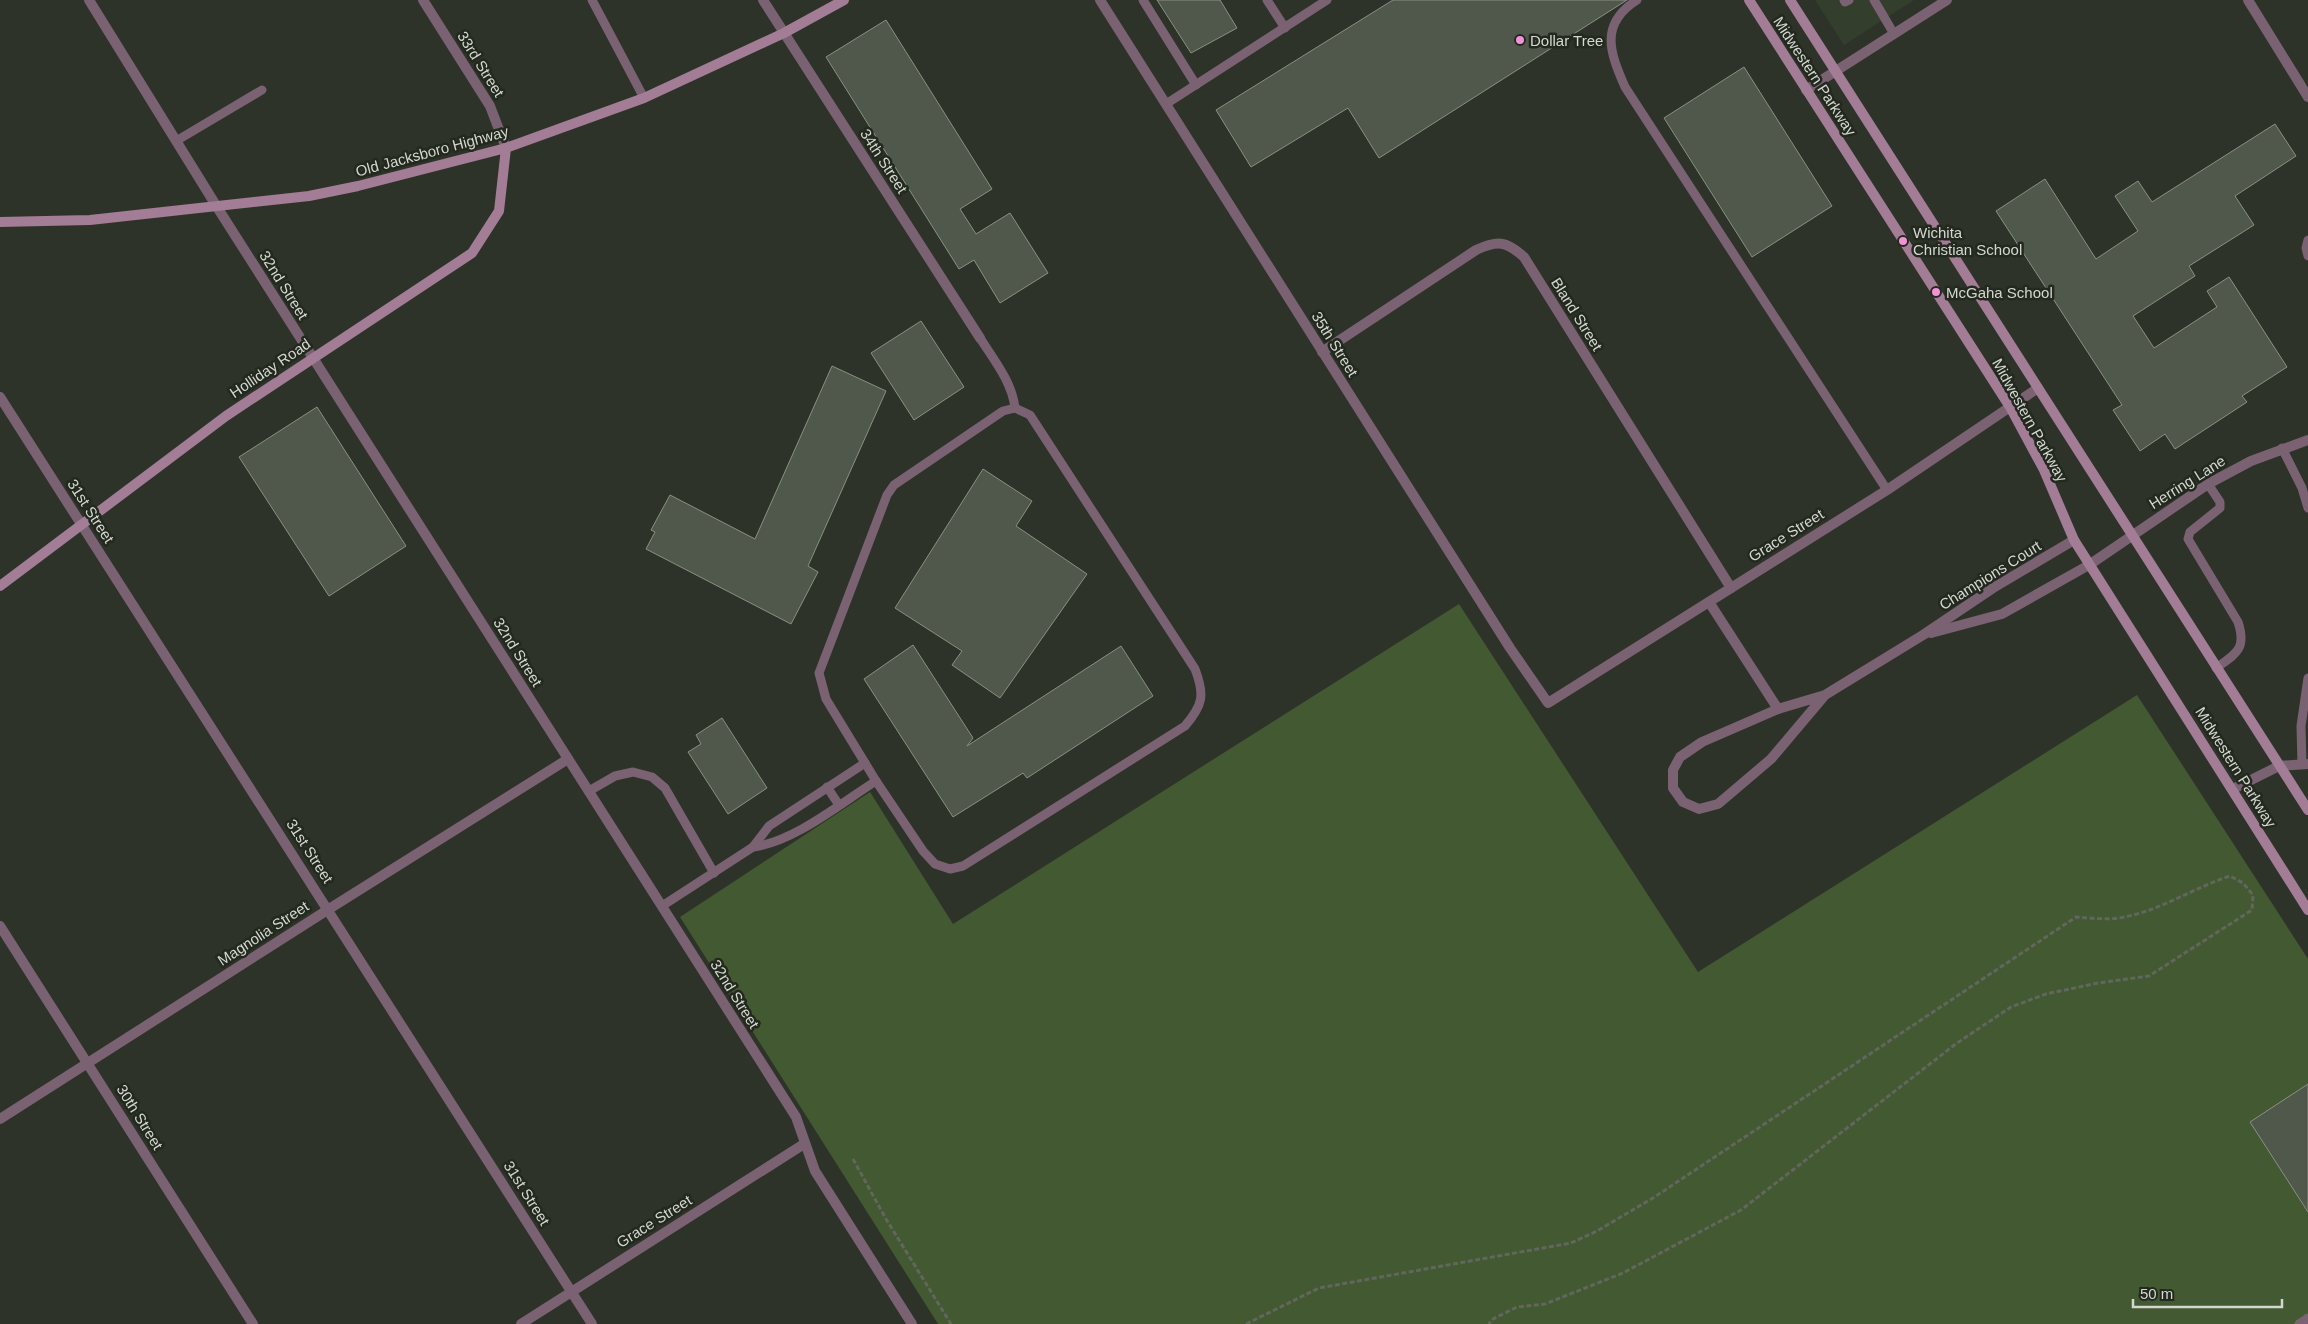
<svg xmlns="http://www.w3.org/2000/svg" width="2308" height="1324" font-family="Helvetica,sans-serif">
  <style>
    .built { fill: #343e2d }
    .green { fill: #435931 }
    .building { fill: #50574b; stroke: #899183 }
    .lines { fill: none; stroke-linecap: round; stroke-linejoin: round }
    .path { stroke: #61675d; stroke-width: 3; stroke-dasharray: 5 2.5; stroke-linecap: butt }
    .lane { stroke: #7a6272; stroke-width: 9 }
    .street { stroke: #7a6272; stroke-width: 10 }
    .secondary { stroke: #a37c96; stroke-width: 10 }
    .poi-dot { fill: #f391d5; stroke: #23291e; stroke-width: 2 }
    .labels { text-anchor: middle; dominant-baseline: central; stroke-width: 5; stroke-linejoin: round; paint-order: stroke }
    .poi-label { font-size: 15px; fill: #d3d7d0; stroke: #23291e; text-anchor: start }
    .street-label { font-size: 15px; fill: #d3d7d0; stroke: #23291e }
  </style>
  <rect width="100%" height="100%" fill="#2d3328"/>
  <path class="built" d="M1815,0H1914L1844,45Z"/>
  <path class="green" d="M1459,604L1698,972L2137,695L2308,959V1324H938L680,917L870,792L953,924Z"/>
  <g class="building">
    <path d="M1157,0H1220L1237,28L1191,53Z"/>
    <path d="M1393,0H1627L1379,158L1348,108L1251,167L1216,110Z"/>
    <path d="M886,20L992,189L960,209L976,234L1010,213L1048,273L1000,303L974,260L959,269L826,57Z"/>
    <path d="M1744,67L1832,206L1752,257L1664,118Z"/>
    <path d="M2275,124L2296,156L2235,196L2254,225L2189,266L2195,276L2133,316L2154,348L2217,307L2207,291L2229,277L2287,367L2242,396L2247,402L2175,449L2165,434L2140,451L2113,410L2122,405L1996,211L2045,179L2096,259L2138,231L2115,196L2138,181L2152,202Z"/>
    <path d="M921,321L964,387L914,420L871,353Z"/>
    <path d="M832,366L886,391L808,566L818,572L791,624L646,549L655,532L651,530L670,495L755,539Z"/>
    <path d="M317,407L406,546L329,596L239,457Z"/>
    <path d="M983,469L1032,501L1016,526L1087,574L1000,698L952,665L962,651L895,608Z"/>
    <path d="M913,645L973,738L967,746L1121,646L1153,696L1027,778L1023,773L953,817L864,679Z"/>
    <path d="M722,718L767,788L728,814L688,752L701,744L696,735Z"/>
    <path d="M2308,1084V1212L2250,1122Z"/>
  </g>
  <g class="lines">
    <g class="path">
      <path d="M853,1159L886,1219L951,1324"/>
      <path d="M1246,1324L1319,1288L1571,1243L1597,1231L1653,1198L2076,917C2090,918 2105,920 2119,918C2158,912 2193,888 2230,876L2243,883L2253,895L2252,910L2149,976L2098,983L2046,994L2011,1007L1957,1043L1741,1210L1623,1273L1545,1304L1517,1307L1491,1320L1489,1324"/>
    </g>
    <g class="lane">
      <path d="M592,0L644,98"/>
      <path d="M1143,0L1196,85"/>
      <path d="M1267,0L1285,28"/>
      <path d="M1637,0C1599,24 1610,53 1625,87L1887,490"/>
      <path d="M1844,0L1845,2L1849,0"/>
      <path d="M1874,0L1894,34"/>
      <path d="M1166,104L1327,0"/>
      <path d="M176,141L262,90"/>
      <path d="M2308,240L2306,248L2308,256"/>
      <path d="M980,338C994,360 1012,382 1015,408"/>
      <path d="M1015,408L1030,415L1195,669C1205,695 1203,705 1185,726L963,866L950,869L935,864L923,851L876,781L826,699L819,673L887,495L894,485L1003,411Z"/>
      <path d="M2282,448L2302,488L2308,508"/>
      <path d="M2208,484L2220,502V508L2190,532L2188,539L2238,622C2247,649 2236,654 2216,668"/>
      <path d="M2302,764L2301,726L2308,678"/>
      <path d="M827,787L839,805"/>
      <path d="M589,791L615,776L633,772L652,777L665,788L714,873"/>
      <path d="M753,847C794,842 841,803 876,781"/>
      <path d="M662,906L753,847L769,826L865,763"/>
      <path d="M2299,1324L2308,1318"/>
    </g>
    <g class="street">
      <path d="M89,0L217,207L796,1117L815,1171L912,1324"/>
      <path d="M423,0L490,106L506,148"/>
      <path d="M763,0L980,338"/>
      <path d="M1100,0L1510,648L1548,703L1887,490L2038,388"/>
      <path d="M2248,0L2308,97"/>
      <path d="M1806,90L1947,0"/>
      <path d="M1322,352L1476,250C1498,240 1506,241 1524,257L1731,588"/>
      <path d="M0,397L592,1324"/>
      <path d="M1709,602L1778,709"/>
      <path d="M1931,633L2002,614L2089,565L2208,484L2251,461L2308,440"/>
      <path d="M1825,695L1771,759L1718,804L1699,809L1683,802L1673,788V770L1680,757L1702,742L1778,709L1825,695L1923,635L1993,588L2074,540"/>
      <path d="M2233,789L2279,766L2308,764"/>
      <path d="M0,926L253,1324"/>
      <path d="M0,1119L329,909L568,759"/>
      <path d="M521,1324L804,1144"/>
    </g>
    <g class="secondary">
      <path d="M1749,0L2010,407L2044,470L2074,540L2308,910"/>
      <path d="M1790,0L2308,810"/>
      <path d="M0,222L90,220L309,196L358,186L506,148L644,98L784,33L844,0"/>
      <path d="M0,586L226,416L472,253L499,211L506,148"/>
    </g>
  </g>
  <g class="poi-dot">
    <circle cx="1520" cy="40" r="5"/>
    <circle cx="1903" cy="241" r="5"/>
    <circle cx="1936" cy="292" r="5"/>
  </g>
  <g class="labels">
    <g class="poi-label">
      <text x="1530" y="40">Dollar Tree</text>
      <text x="1913" y="232">Wichita<tspan x="1913" dy="17">Christian School</tspan></text>
      <text x="1946" y="292">McGaha School</text>
    </g>
    <g class="street-label">
      <text transform="translate(481 64) rotate(58)">33rd Street</text>
      <text transform="translate(1815 76) rotate(57)">Midwestern Parkway</text>
      <text transform="translate(432 151) rotate(-15)">Old Jacksboro Highway</text>
      <text transform="translate(884 161) rotate(57)">34th Street</text>
      <text transform="translate(284 285) rotate(58)">32nd Street</text>
      <text transform="translate(1577 314) rotate(58)">Bland Street</text>
      <text transform="translate(1335 344) rotate(58)">35th Street</text>
      <text transform="translate(270 368) rotate(-34)">Holliday Road</text>
      <text transform="translate(2030 420) rotate(61)">Midwestern Parkway</text>
      <text transform="translate(2187 482) rotate(-32)">Herring Lane</text>
      <text transform="translate(91 511) rotate(57)">31st Street</text>
      <text transform="translate(1786 535) rotate(-32)">Grace Street</text>
      <text transform="translate(1990 575) rotate(-32)">Champions Court</text>
      <text transform="translate(518 652) rotate(58)">32nd Street</text>
      <text transform="translate(2236 767) rotate(58)">Midwestern Parkway</text>
      <text transform="translate(310 851) rotate(57)">31st Street</text>
      <text transform="translate(263 933) rotate(-33)">Magnolia Street</text>
      <text transform="translate(735 994) rotate(58)">32nd Street</text>
      <text transform="translate(140 1117) rotate(58)">30th Street</text>
      <text transform="translate(527 1193) rotate(58)">31st Street</text>
      <text transform="translate(654 1221) rotate(-32)">Grace Street</text>
    </g>
  </g>
  <path d="M2133 1299v8h149v-8" fill="none" stroke="#d3d7d0" stroke-width="2.5"/>
  <text x="2140" y="1299" font-size="15" fill="#d3d7d0" stroke="#23291e" stroke-width="4" paint-order="stroke">50 m</text>
</svg>
